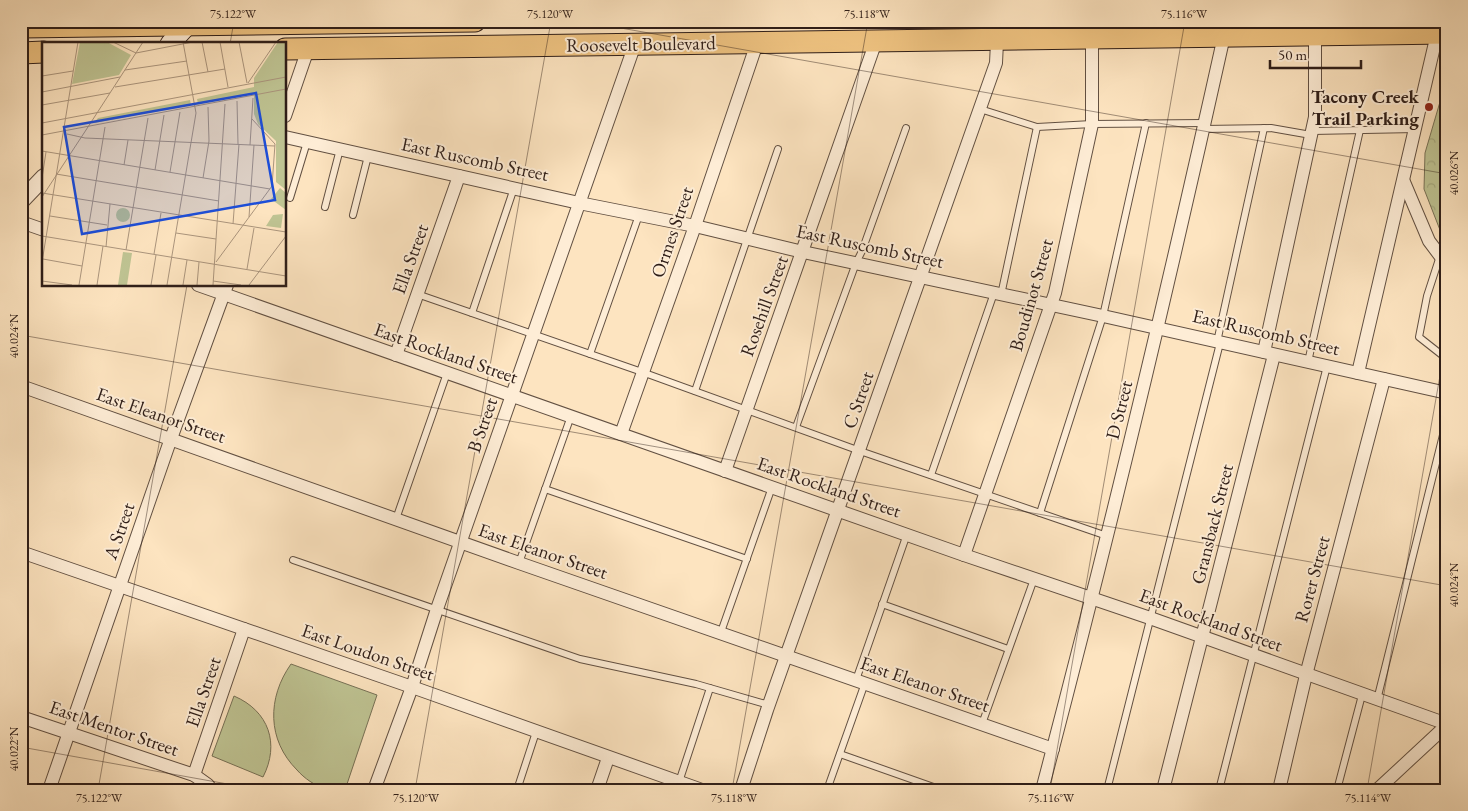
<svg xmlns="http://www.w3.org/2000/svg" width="1468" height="811" font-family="'EB Garamond',serif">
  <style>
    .forest { fill: url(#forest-crowns); stroke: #777156 }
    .pitch { fill: #bfc493; stroke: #777156 }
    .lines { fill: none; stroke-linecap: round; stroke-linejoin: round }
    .service-casing { stroke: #625042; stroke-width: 8 }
    .minor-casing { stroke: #625042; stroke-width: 14 }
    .tertiary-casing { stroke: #625042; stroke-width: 18 }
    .secondary-casing { stroke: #2f1e18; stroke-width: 21 }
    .trunk-casing { stroke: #2f1e18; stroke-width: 23 }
    .path { stroke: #2f1e18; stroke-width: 2.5; stroke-dasharray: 1 2.5; stroke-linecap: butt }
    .service { stroke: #feedd6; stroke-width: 6 }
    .minor { stroke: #feedd6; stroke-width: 12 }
    .tertiary { stroke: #feedd6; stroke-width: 16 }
    .secondary { stroke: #feedd6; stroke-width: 19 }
    .trunk { stroke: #eec280; stroke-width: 21 }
    .ticks { fill: none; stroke: #2f1e18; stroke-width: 1; stroke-opacity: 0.45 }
    .poi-dot { fill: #8f2418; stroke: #feedd6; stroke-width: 2 }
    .labels { text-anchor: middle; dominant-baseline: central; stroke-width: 4; stroke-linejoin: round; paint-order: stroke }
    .street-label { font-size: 19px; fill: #2f1e18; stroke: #feedd6 }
    .poi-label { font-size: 19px; font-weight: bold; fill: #2f1e18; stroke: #feedd6; text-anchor: end }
    .inset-road { fill: none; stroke: #ab957d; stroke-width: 1 }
    .view { fill: #1d4ed8; fill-opacity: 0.15; stroke: #1d4ed8; stroke-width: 2.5 }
    .inset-edge { fill: none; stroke: #2f1e18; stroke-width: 2.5 }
    .neatline { fill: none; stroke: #2f1e18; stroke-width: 2 }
    .ticks-label { font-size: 12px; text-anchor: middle; fill: #2f1e18 }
  </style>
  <defs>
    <pattern id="forest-crowns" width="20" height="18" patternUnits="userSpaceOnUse" patternTransform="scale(1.25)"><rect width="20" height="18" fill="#bfc493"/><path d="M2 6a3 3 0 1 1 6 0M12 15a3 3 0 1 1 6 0" fill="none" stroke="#a4a87e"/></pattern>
  </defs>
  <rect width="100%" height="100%" fill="#fde4c0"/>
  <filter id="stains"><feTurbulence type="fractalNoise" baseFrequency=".004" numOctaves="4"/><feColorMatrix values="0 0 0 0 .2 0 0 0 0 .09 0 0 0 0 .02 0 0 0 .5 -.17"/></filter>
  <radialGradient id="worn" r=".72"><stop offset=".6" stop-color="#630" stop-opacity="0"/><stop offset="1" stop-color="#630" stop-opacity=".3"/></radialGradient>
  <path class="forest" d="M1447,55V239L1440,230L1424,189L1425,153L1442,95Z"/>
  <g class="pitch">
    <path d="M291,664L377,695L345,790C339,790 332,791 326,789C315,786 304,778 297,770C267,740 267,698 291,664Z"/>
    <path d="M234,696C269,711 280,744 263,777L212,756Z"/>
  </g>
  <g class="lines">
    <defs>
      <g id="service">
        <path d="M980,109L1037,127L1092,124L1204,123"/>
        <path d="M1203,129L1271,128L1311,135"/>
        <path d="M1312,131L1416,129"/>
        <path d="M290,198L307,142"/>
        <path d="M325,207L340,149"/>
        <path d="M353,215L368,156"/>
        <path d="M1440,256L1427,296L1419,337L1447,359"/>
        <path d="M417,294L642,372L860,451L1107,536"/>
        <path d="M1001,295L1037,127"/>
        <path d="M472,313L514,188"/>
        <path d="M1217,342L1264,128"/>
        <path d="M590,354L639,215"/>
        <path d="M1308,362L1360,130"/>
        <path d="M695,391L778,149"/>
        <path d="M796,427L856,263L862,251L906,128"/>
        <path d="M931,475L994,293"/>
        <path d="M545,489L747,559"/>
        <path d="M1040,513L1103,316L1146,123"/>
        <path d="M396,519L447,373"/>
        <path d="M293,560L580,659L696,684L769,705"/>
        <path d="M519,563L571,416"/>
        <path d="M882,604L1008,649"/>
        <path d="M721,632L772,487"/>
        <path d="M856,680L907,534"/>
        <path d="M1377,700L1447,419"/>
        <path d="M982,724L1034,579"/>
        <path d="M840,754L942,790"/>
        <path d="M679,782L710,688"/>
        <path d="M517,790L536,732"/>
        <path d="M667,790L671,779"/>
        <path d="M827,790L865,683"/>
        <path d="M1107,790L1220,343"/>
        <path d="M1219,790L1327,366"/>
        <path d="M1337,790L1362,695"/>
      </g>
      <g id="minor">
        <path d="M285,116L308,49"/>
        <path d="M285,137L579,203L695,226L803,252L1103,316L1447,393"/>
        <path d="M1404,182L1429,241L1447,265"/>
        <path d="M21,222L44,230"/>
        <path d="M198,285L964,555L1150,618L1447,724"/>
        <path d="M1264,352L1315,117V35"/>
        <path d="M396,355L459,176"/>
        <path d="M1358,373L1437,34"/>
        <path d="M21,386L519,563L1053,749"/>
        <path d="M621,434L695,226L757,43"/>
        <path d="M725,471L876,41"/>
        <path d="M21,552L412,687L702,790"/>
        <path d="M964,555L1055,293L1092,124V38"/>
        <path d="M21,717L194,775L208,785L206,790"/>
        <path d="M194,775L244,629"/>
        <path d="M49,790L169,444L227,285"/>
        <path d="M374,790L412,687L437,609L635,44"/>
        <path d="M597,790L608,758"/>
        <path d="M741,790L767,710L996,63L998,21"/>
        <path d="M1042,790C1108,540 1168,289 1224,36"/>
        <path d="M1163,790L1274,355"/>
        <path d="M1279,790L1306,675L1384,379"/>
        <path d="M1377,790L1447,725"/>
      </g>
      <path id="tertiary" d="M21,201L44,177"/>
      <path id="secondary" d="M170,44L191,21"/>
      <g id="trunk">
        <path d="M21,27L475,21"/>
        <path d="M285,49L1447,33"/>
        <path d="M21,53L44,52"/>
      </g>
    </defs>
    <use href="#service" class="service-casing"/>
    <use href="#minor" class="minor-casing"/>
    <use href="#tertiary" class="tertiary-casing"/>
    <use href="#secondary" class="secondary-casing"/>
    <use href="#trunk" class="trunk-casing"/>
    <path class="path" d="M1447,65L1445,77L1447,78"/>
    <use href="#service" class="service"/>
    <use href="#minor" class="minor"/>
    <use href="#tertiary" class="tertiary"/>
    <use href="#secondary" class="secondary"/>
    <use href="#trunk" class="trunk"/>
  </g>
  <path class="ticks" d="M581,21L1447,174M230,44L234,21M21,335L1447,586M21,747L261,790M98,790L187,285M415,790L551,21M732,790L868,21M1050,790L1185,21M1367,790L1447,336"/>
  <circle class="poi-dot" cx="1429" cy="107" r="5"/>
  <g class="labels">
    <g class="street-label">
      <text transform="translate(641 44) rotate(-1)">Roosevelt Boulevard</text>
      <text transform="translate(475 159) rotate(12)">East Ruscomb Street</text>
      <text transform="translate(672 232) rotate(-71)">Ormes Street</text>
      <text transform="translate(870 246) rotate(12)">East Ruscomb Street</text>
      <text transform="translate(410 259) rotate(-70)">Ella Street</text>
      <text transform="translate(1031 295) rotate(-74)">Boudinot Street</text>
      <text transform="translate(764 306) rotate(-70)">Rosehill Street</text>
      <text transform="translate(1266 332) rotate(13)">East Ruscomb Street</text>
      <text transform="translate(446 353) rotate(19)">East Rockland Street</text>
      <text transform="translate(858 400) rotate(-71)">C Street</text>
      <text transform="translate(1119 410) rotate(-76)">D Street</text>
      <text transform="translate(161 415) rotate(19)">East Eleanor Street</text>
      <text transform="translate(482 425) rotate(-71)">B Street</text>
      <text transform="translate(829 487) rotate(19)">East Rockland Street</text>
      <text transform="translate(1212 524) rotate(-76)">Gransback Street</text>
      <text transform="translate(119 531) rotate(-71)">A Street</text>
      <text transform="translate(543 551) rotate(19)">East Eleanor Street</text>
      <text transform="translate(1312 579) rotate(-75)">Rorer Street</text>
      <text transform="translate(1211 620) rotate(20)">East Rockland Street</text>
      <text transform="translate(368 652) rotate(19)">East Loudon Street</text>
      <text transform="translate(925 684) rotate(19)">East Eleanor Street</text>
      <text transform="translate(203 692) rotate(-71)">Ella Street</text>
      <text transform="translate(114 728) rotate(19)">East Mentor Street</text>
    </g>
    <g class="poi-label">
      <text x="1419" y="96">Tacony Creek<tspan x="1419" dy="22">Trail Parking</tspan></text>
    </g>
  </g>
  <g transform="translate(42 42)">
    <rect width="244" height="244" fill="#fde4c0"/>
    <path d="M212,45V51L156,62L155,57ZM148,58L149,63L52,81L56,76Z" fill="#bfc493"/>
    <path d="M38,0H65L89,13L77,33L30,42ZM236,0H244V148L234,140V99L216,82L212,72V36Z" fill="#bfc493"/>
    <path d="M81,210L90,211L85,243H76Z" fill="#bfc493"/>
    <path d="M39,0H62L64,12L42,16L37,11ZM69,17L71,28L45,33L43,22ZM238,146L244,151V168L229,157ZM74 173a7 7 0 1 1 14 0a7 7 0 1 1-14 0ZM241,172L239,186L224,184L231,173Z" fill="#bfc493"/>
    <path class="inset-road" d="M71,0L94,11L151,0M160,0L166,30M178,0L186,45M197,0L205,41M83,28L145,19M0,34L31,29M206,41L234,0M73,45L183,27M0,50L78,35M195,59L196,102M0,63L68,51M0,81L244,35M44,88L101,0M25,92L43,96L233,104M0,93L244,47M208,103L211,56M0,109L228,147M82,123L86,98M113,128L122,73M128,130L138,70M14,132L177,159M0,136L4,110M161,136L167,99L166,65M0,151L244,190M0,155L44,88M8,174L65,183M207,175L212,103M191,182L197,102M134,191L174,197M0,194L244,234M64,205L68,162M84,208L106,76M112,212L119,171M1,217L40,224M0,220L36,0M174,220L230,144L233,102L210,77M205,227L212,186M0,239L30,243M171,239L199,243M37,243L63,85M55,243L61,204M109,243L114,213M125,243L154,71L141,0M141,243L145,218M155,243L157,220M171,243L183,62M207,243L244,194"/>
    <path class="view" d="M214,51L233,158L40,192L22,85Z"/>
    <rect width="244" height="244" class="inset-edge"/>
  </g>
  <rect width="1468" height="811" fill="none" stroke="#fde4c0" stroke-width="55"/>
  <path d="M1270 60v8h91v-8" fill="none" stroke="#2f1e18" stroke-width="2.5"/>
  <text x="1278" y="60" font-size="15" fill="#2f1e18" stroke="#feedd6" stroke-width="4" paint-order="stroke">50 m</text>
  <rect x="28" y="28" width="1412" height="756" class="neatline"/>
  <g class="ticks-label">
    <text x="233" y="18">75.122°W</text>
    <text x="550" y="18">75.120°W</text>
    <text x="867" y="18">75.118°W</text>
    <text x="1184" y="18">75.116°W</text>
    <text transform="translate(1454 173) rotate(-90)" y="4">40.026°N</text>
    <text transform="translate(14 336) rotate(-90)" y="4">40.024°N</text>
    <text transform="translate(1454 585) rotate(-90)" y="4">40.024°N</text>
    <text transform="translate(14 749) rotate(-90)" y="4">40.022°N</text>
    <text x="99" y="802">75.122°W</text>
    <text x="416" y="802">75.120°W</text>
    <text x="734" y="802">75.118°W</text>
    <text x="1051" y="802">75.116°W</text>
    <text x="1368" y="802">75.114°W</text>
  </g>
  <rect width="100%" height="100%" filter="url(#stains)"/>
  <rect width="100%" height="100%" fill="url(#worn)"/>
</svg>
